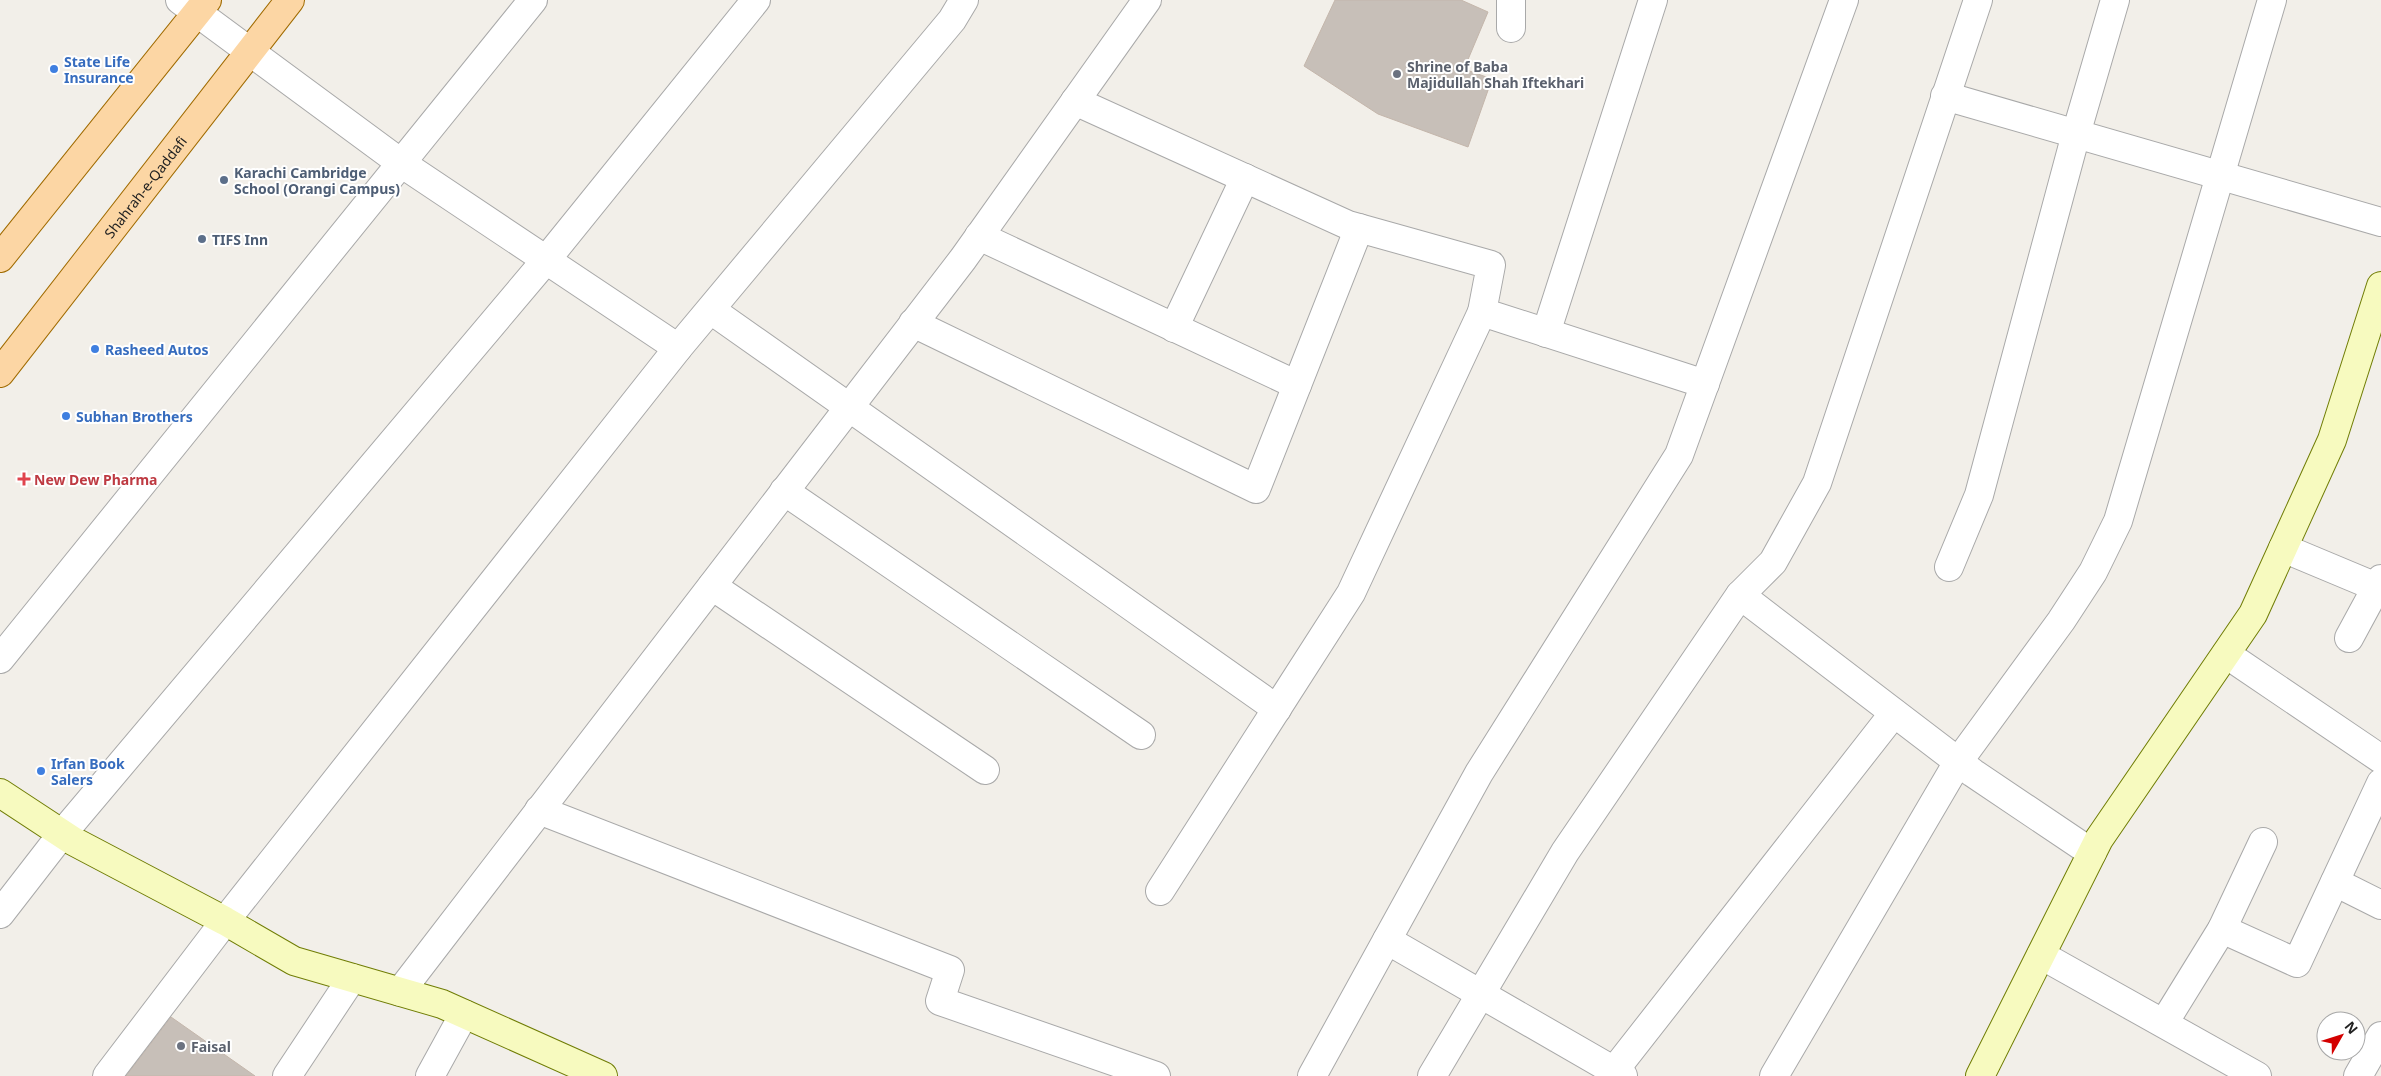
<svg xmlns="http://www.w3.org/2000/svg" width="2381" height="1076" font-family="'Noto Sans',sans-serif">
  <style>
    .building { fill: #c7bfb8; stroke: #c4b6ab }
    .lines { fill: none; stroke-linecap: round; stroke-linejoin: round }
    .street-casing { stroke: #a9a9a9; stroke-width: 30 }
    .secondary-casing { stroke: #707d05; stroke-width: 30 }
    .primary-casing { stroke: #a06b00; stroke-width: 30 }
    .street { stroke: #fff; stroke-width: 28 }
    .secondary { stroke: #f7fabf; stroke-width: 28 }
    .primary { stroke: #fcd6a4; stroke-width: 28 }
    .shop-dot { fill: #3f7fe0; stroke: #fff; stroke-width: 2 }
    .worship-dot { fill: #6b7280; stroke: #fff; stroke-width: 2 }
    .service-dot { fill: #5c6f8a; stroke: #fff; stroke-width: 2 }
    .health-dot { fill: #e0444e; stroke: #fff; stroke-width: 2 }
    .labels { text-anchor: middle; dominant-baseline: central; stroke-width: 4; stroke-linejoin: round; paint-order: stroke }
    .shop-label { font-size: 14px; font-weight: bold; fill: #366cbe; stroke: #fff; text-anchor: start }
    .worship-label { font-size: 14px; font-weight: bold; fill: #5b616d; stroke: #fff; text-anchor: start }
    .service-label { font-size: 14px; font-weight: bold; fill: #4e5e75; stroke: #fff; text-anchor: start }
    .street-label { font-size: 14px; fill: #222; stroke: #fff }
    .health-label { font-size: 14px; font-weight: bold; fill: #be3a42; stroke: #fff; text-anchor: start }
  </style>
  <rect width="100%" height="100%" fill="#f2efe9"/>
  <g class="building">
    <path d="M1335,0H1461L1488,12L1464,69L1492,79L1468,147L1378,114L1304,66Z"/>
    <path d="M171,1017L255,1076H126Z"/>
  </g>
  <g class="lines">
    <defs>
      <g id="street">
        <path d="M180,0L401,163L678,348"/>
        <path d="M1511,28V0"/>
        <path d="M1945,96L2381,222"/>
        <path d="M1075,101L1348,225L1491,265L1482,312L1705,384"/>
        <path d="M979,236L1297,385"/>
        <path d="M711,310L1277,709"/>
        <path d="M913,323L1256,489L1359,228"/>
        <path d="M1174,328L1245,178"/>
        <path d="M1546,333L1653,0"/>
        <path d="M784,491L1141,735"/>
        <path d="M2283,548L2381,589"/>
        <path d="M1949,567L1979,495L2076,134L2115,0"/>
        <path d="M712,586L985,770"/>
        <path d="M1740,595L1973,773L2092,853"/>
        <path d="M2349,638L2381,579"/>
        <path d="M2226,654L2381,759"/>
        <path d="M0,659L533,0"/>
        <path d="M539,810L950,970L940,1001L1156,1076"/>
        <path d="M2335,882L2381,905"/>
        <path d="M1160,891L1351,593L1482,312"/>
        <path d="M0,914L62,834L546,260L756,0"/>
        <path d="M2222,929L2297,963L2381,783"/>
        <path d="M1387,940L1623,1076"/>
        <path d="M2041,955L2257,1076"/>
        <path d="M400,992L963,259L1147,0"/>
        <path d="M2164,1023L2222,929L2263,842"/>
        <path d="M107,1076L225,921L678,348L952,20L964,0"/>
        <path d="M287,1076L352,978"/>
        <path d="M430,1076L464,1014"/>
        <path d="M1312,1076L1479,773L1679,455L1844,0"/>
        <path d="M1432,1076L1565,852L1740,595L1773,562L1817,483L1978,0"/>
        <path d="M1610,1076L1894,713"/>
        <path d="M1774,1076L1958,762L2061,621L2093,572L2118,521L2272,0"/>
        <path d="M2358,1076L2381,1036"/>
      </g>
      <g id="secondary">
        <path d="M0,793L73,841L225,921L294,961L442,1004L603,1076"/>
        <path d="M1980,1076L2099,839L2253,614L2332,440L2381,286"/>
      </g>
      <g id="primary">
        <path d="M0,258L207,0"/>
        <path id="s1" d="M0,373L290,0"/>
      </g>
    </defs>
    <use href="#street" class="street-casing"/>
    <use href="#secondary" class="secondary-casing"/>
    <use href="#primary" class="primary-casing"/>
    <use href="#street" class="street"/>
    <use href="#secondary" class="secondary"/>
    <use href="#primary" class="primary"/>
  </g>
  <g class="shop-dot">
    <circle cx="54" cy="69" r="5"/>
    <circle cx="95" cy="349" r="5"/>
    <circle cx="66" cy="416" r="5"/>
    <circle cx="41" cy="771" r="5"/>
  </g>
  <g class="worship-dot">
    <circle cx="1397" cy="74" r="5"/>
    <circle cx="181" cy="1046" r="5"/>
  </g>
  <g class="service-dot">
    <circle cx="224" cy="180" r="5"/>
    <circle cx="202" cy="239" r="5"/>
  </g>
  <path class="health-dot" d="M21.5 471.5h5v5h5v5h-5v5h-5v-5h-5v-5h5z"/>
  <g class="labels">
    <g class="shop-label">
      <text x="64" y="61">State Life<tspan x="64" dy="16">Insurance</tspan></text>
      <text x="105" y="349">Rasheed Autos</text>
      <text x="76" y="416">Subhan Brothers</text>
      <text x="51" y="763">Irfan Book<tspan x="51" dy="16">Salers</tspan></text>
    </g>
    <g class="worship-label">
      <text x="1407" y="66">Shrine of Baba<tspan x="1407" dy="16">Majidullah Shah Iftekhari</tspan></text>
      <text x="191" y="1046">Faisal</text>
    </g>
    <g class="service-label">
      <text x="234" y="172">Karachi Cambridge<tspan x="234" dy="16">School (Orangi Campus)</tspan></text>
      <text x="212" y="239">TIFS Inn</text>
    </g>
    <g class="street-label">
      <text stroke="none"><textPath href="#s1" startOffset="236">Shahrah-e-Qaddafi</textPath></text>
    </g>
    <g class="health-label">
      <text x="34" y="479">New Dew Pharma</text>
    </g>
  </g>
  <g transform="translate(2341 1036) rotate(51)"><circle r="24" fill="#ffffff" stroke="#a7a7a7"/>
  <path d="M0-4L9 19L0 12L-9 19Z" fill="#d40000"/>
  <text y="-8" font-size="14" font-weight="bold" text-anchor="middle" fill="#222222">N</text>
  </g>
</svg>
